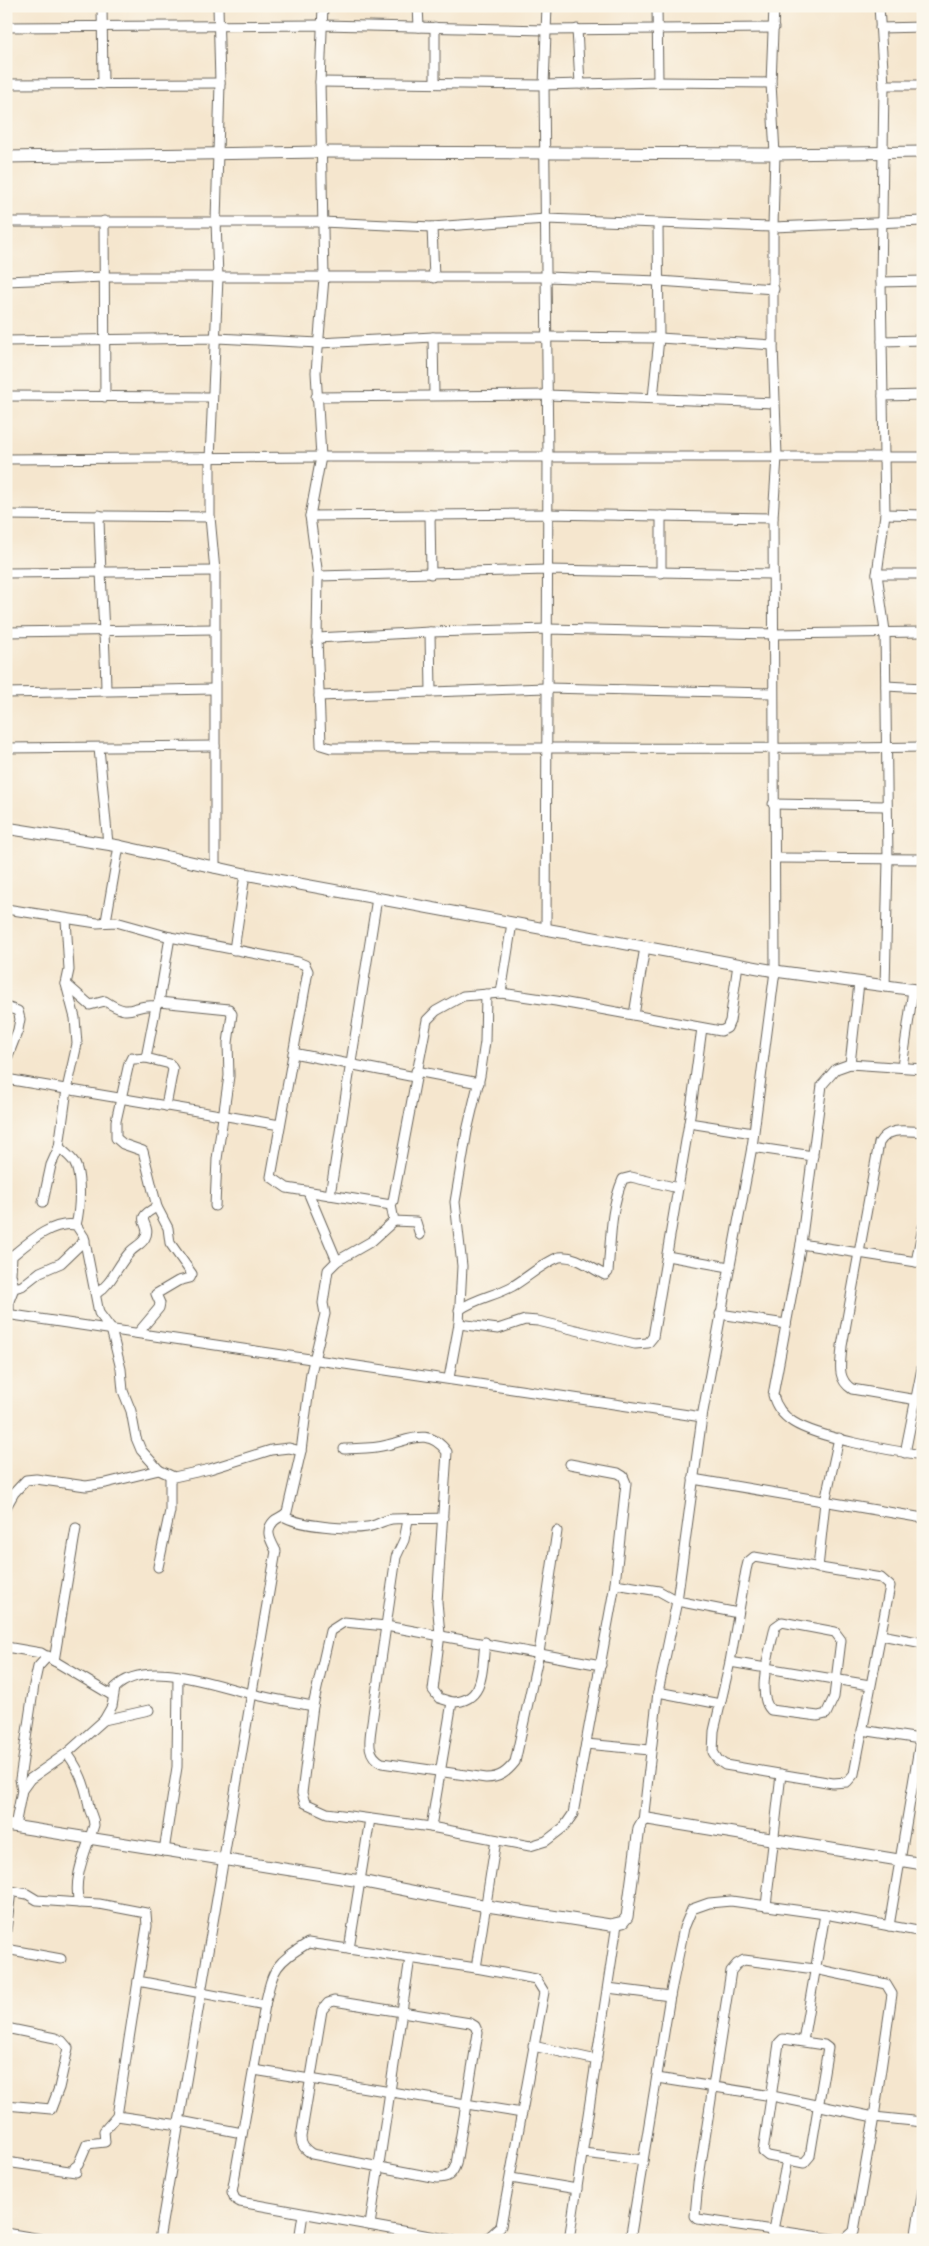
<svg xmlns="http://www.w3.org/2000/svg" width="929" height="2246" font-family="'IM FELL English',serif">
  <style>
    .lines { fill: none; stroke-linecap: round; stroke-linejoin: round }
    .minor-casing { stroke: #68635a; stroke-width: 11 }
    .tertiary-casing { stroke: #68635a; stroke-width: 13 }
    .minor { stroke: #fff; stroke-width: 9 }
    .tertiary { stroke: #fff; stroke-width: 11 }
  </style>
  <rect width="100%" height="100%" fill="#fbf7ec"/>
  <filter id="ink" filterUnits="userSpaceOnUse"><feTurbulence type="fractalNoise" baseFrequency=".02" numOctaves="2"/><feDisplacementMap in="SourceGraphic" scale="10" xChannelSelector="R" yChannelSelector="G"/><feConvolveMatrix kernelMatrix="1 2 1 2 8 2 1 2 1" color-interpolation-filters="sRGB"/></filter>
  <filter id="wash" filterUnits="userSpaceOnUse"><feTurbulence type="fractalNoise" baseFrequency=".0096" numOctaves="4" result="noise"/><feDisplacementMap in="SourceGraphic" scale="20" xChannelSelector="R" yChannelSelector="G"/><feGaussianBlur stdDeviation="1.12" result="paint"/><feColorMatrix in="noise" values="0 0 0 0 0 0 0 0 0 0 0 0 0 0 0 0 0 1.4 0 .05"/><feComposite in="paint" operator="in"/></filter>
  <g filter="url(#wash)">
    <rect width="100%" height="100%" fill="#f5e6ce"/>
  </g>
  <g filter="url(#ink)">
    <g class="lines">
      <defs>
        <g id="minor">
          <path d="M102,6L103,84"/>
          <path d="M323,6L320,82L324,278L316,372L321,457L310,516L318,576L317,638L321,745L331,748C528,747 725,750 923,747"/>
          <path d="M418,6L419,27"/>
          <path d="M657,6L658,82"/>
          <path d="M879,6L884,85L881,282L885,514L877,574L885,631L888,860L885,987"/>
          <path d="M6,27L322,25L545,30L774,28"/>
          <path d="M880,28L923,27"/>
          <path d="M577,29L580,84"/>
          <path d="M320,82L544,85L658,82L771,83"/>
          <path d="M435,83V27"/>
          <path d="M6,84L220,83"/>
          <path d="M884,85H923"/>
          <path d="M104,221L105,397"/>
          <path d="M6,222H322L432,227L546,219L773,227L923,221"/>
          <path d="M432,227L434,278"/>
          <path d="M6,281L104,277H546L659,281L774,289"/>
          <path d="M881,282L923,281"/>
          <path d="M433,337L434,395"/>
          <path d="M6,341L217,338L319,343L433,337H546L659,338L773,345"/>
          <path d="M882,341L923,340"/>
          <path d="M6,396L211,397"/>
          <path d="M883,396L923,395"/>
          <path d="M316,397L546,395L774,403"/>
          <path d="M653,398L659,338L658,224"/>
          <path d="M6,459L321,457H923"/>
          <path d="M885,514L923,515"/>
          <path d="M6,515L210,517"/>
          <path d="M99,515C100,573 105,632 106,690"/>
          <path d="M430,515L431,574"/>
          <path d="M310,516L546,514L773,518"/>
          <path d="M661,516V573"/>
          <path d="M6,573L215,571"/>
          <path d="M877,574H923"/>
          <path d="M318,576L546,570L773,574"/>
          <path d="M6,632L214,629"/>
          <path d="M430,632L431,692"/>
          <path d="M317,638L430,632L548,629L774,634L923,632"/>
          <path d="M886,686L923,688"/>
          <path d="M6,693L213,689"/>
          <path d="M319,696L546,688L773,693"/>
          <path d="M6,748L215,746"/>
          <path d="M99,748L108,844"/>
          <path d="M773,804L886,806"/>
          <path d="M775,858L923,859"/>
          <path d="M215,868V571L210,517V459L218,278L216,221L220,83L218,6"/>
          <path d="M6,909L97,923L116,922L170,937L298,962L305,965L308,971L271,1177L287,1188L391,1205"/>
          <path d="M106,921L119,846"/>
          <path d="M546,929L548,457L544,85L547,6"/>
          <path d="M234,950L245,874"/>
          <path d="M66,984L90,1005L105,1001C134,1020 130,1003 156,1006"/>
          <path d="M501,993L512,923"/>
          <path d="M159,1002L229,1009L232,1014L228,1043L229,1076L217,1159L215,1206"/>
          <path d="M6,1007L18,1011L20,1019L18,1030L6,1061"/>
          <path d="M634,1015L645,947"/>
          <path d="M293,1053L415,1077"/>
          <path d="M850,1064L859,983"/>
          <path d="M902,1067L913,990"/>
          <path d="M923,1069L850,1064L836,1069L822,1085L801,1244L773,1395C776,1407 782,1415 793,1422C818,1438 892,1451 923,1455"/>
          <path d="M416,1071L479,1083"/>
          <path d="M6,1079L280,1125"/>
          <path d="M166,1106L173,1069L170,1064L146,1058L156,1006L159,1002L170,937"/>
          <path d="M689,1123L753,1133"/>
          <path d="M923,1132C906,1131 889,1126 879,1143L842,1346C841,1363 836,1379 852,1389L923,1401"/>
          <path d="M59,1147C64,1152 70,1156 74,1162C82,1175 80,1210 76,1225"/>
          <path d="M752,1147L813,1156"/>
          <path d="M308,1192L337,1261"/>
          <path d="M330,1195L377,898"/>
          <path d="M43,1202L51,1165L59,1147L67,1089L77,1044L75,1018L66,984L69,970L66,919"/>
          <path d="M420,1235L416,1222L394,1221L391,1205L393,1201L427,1020L436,1011L463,996L501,993L556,1001L721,1031L727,1028L730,1021L738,964"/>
          <path d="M801,1244L923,1263"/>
          <path d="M667,1256L729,1267"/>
          <path d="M916,1262L923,1227"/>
          <path d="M14,1288L22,1286L40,1272L61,1263L85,1240"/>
          <path d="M96,1294C113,1283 117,1265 131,1251C135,1247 143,1243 145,1238C153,1223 130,1220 157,1207"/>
          <path d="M459,1310C476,1298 495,1296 513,1286C528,1277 543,1263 559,1257C577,1255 590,1268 605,1275L608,1272C611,1240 610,1208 623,1179L631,1177L678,1188"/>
          <path d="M6,1314L702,1417"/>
          <path d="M9,1314V1301L14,1288L11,1274L12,1256C30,1241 52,1221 76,1225L84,1237L99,1313L111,1329L121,1369L123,1391L131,1411L136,1438L141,1450L159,1470"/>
          <path d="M720,1314L786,1324"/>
          <path d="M459,1324L498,1329L525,1320L538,1321L635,1344L648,1343L653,1337L689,1123L702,1028"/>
          <path d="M138,1333L159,1308L160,1303L156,1294L178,1281L190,1278L192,1274L170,1243L168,1228L157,1207L143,1151L123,1144L116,1138V1121L129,1063L132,1057L135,1059L146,1058"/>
          <path d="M449,1378L459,1324L462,1266L455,1202L467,1131L480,1076L485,1042L486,994"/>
          <path d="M344,1449C358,1448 373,1449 387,1445C410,1440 429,1427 447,1452L437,1602L440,1634L433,1690L439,1698L452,1702L431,1827"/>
          <path d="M905,1453L923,1363"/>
          <path d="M570,1464L618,1473L623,1476L626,1483L615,1584L573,1814L564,1827L546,1841L530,1846L431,1827L327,1813L305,1803L302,1793L313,1706L330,1631L344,1622L386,1626L601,1665"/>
          <path d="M693,1479L923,1518"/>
          <path d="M6,1507L14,1493L26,1480L36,1479L86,1486L106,1483L159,1470L174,1477L210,1469L271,1450L289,1448L301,1451"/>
          <path d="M283,1516C299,1526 349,1530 367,1527C376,1526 383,1520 392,1519C409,1518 426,1519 443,1518"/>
          <path d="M408,1520L404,1540L396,1557L372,1722C370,1738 365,1755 382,1763L486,1778C500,1778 507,1772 515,1762L539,1653L557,1531"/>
          <path d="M754,1557L881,1578L890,1586L854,1774L847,1782L833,1783L725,1765L718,1760L713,1752L714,1731L730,1662L746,1570L748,1562Z"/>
          <path d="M158,1567L170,1511V1476"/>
          <path d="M818,1568L825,1502L839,1438"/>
          <path d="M615,1584L659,1591L677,1601L738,1613"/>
          <path d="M782,1622L835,1632L841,1640L834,1697L826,1714L818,1716L771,1710C755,1694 771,1647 775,1627Z"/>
          <path d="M881,1635L923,1643"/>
          <path d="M6,1647L41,1653L113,1696"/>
          <path d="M54,1661L76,1528"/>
          <path d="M730,1662L870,1685"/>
          <path d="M658,1692L720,1704"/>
          <path d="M452,1702C486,1702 482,1667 485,1642"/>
          <path d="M104,1720L149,1710"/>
          <path d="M862,1730L920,1739"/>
          <path d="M586,1744L650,1750"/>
          <path d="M67,1753C80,1770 86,1786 89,1807C90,1814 94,1817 94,1825C87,1849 72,1878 79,1903L99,1904L146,1913L147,1926L138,1981L265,2005"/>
          <path d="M22,1790L20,1779L34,1685L38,1667L48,1656"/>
          <path d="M643,1821L658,1692L677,1601L702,1417L752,1147L775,971L773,518L777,457L773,345V227L775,154L771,83L774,6"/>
          <path d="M15,1826L22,1790L30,1779L67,1753L104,1720L112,1706L115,1688C146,1657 216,1686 252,1694C272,1699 292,1702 313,1706"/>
          <path d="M164,1851L177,1767L178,1676"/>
          <path d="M766,1906L781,1774"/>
          <path d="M889,1926L923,1724"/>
          <path d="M6,1931L11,1891L27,1894L37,1900L79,1903"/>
          <path d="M6,1949L61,1959"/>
          <path d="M349,1949L370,1819"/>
          <path d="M476,1968L536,1979L544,1992L501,2226L489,2237L483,2240"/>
          <path d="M608,1988L670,1996"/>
          <path d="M334,2001L470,2023L475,2026L478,2033L456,2164C452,2175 448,2178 437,2178L312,2154C305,2149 301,2146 301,2137L322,2010L328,2003Z"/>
          <path d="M6,2028L55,2038L62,2041L68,2048L59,2088L51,2109L6,2105"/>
          <path d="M783,2039L824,2045L828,2048L810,2156L804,2163L768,2156L763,2152L779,2043Z"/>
          <path d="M803,2041L825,1914"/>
          <path d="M533,2046L597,2060"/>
          <path d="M254,2070L522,2113"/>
          <path d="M657,2078L772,2096L874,2117L923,2122"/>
          <path d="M117,2116L179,2125"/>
          <path d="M180,2121L242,2133"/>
          <path d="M583,2153L643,2160"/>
          <path d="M6,2162L76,2172L75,2167L78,2165L87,2144L105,2142L104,2131L117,2116L138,1981"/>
          <path d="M511,2178L577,2189"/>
          <path d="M370,2225L410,1958"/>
          <path d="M159,2240L276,1551C271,1541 264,1531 274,1521C278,1517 283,1517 287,1512L301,1451L311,1373L325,1314L323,1303L328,1270L337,1261L372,1241L394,1221"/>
          <path d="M299,2240L303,2214"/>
          <path d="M452,2240L240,2202L235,2199L232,2192L265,2005C273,1967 276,1963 308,1943L476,1968L496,1840"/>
          <path d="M569,2240L617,1924"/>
          <path d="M630,2240L670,1996L684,1928L692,1909L709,1903L731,1901L825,1914L923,1932"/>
          <path d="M771,2240L787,2160"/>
          <path d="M840,2240L698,2219L695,2216L698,2183L731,1971L737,1964L744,1960L815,1969L886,1984L892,1994L874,2117L854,2231L844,2240"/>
          <path d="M915,2240L923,2189"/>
        </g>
        <g id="tertiary">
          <path d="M6,157L320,152L775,154L923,152"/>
          <path d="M6,828L119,846L245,874L775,971L923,991"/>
          <path d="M6,1825L360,1881L487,1906L610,1925L623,1922L627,1917L639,1828L643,1821L648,1819L923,1864"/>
          <path d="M6,2234L41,2240"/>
        </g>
      </defs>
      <use href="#minor" class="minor-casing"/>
      <use href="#tertiary" class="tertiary-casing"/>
      <use href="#minor" class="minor"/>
      <use href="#tertiary" class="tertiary"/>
    </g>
  </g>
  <rect width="929" height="2246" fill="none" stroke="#fbf7ec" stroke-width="25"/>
</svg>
